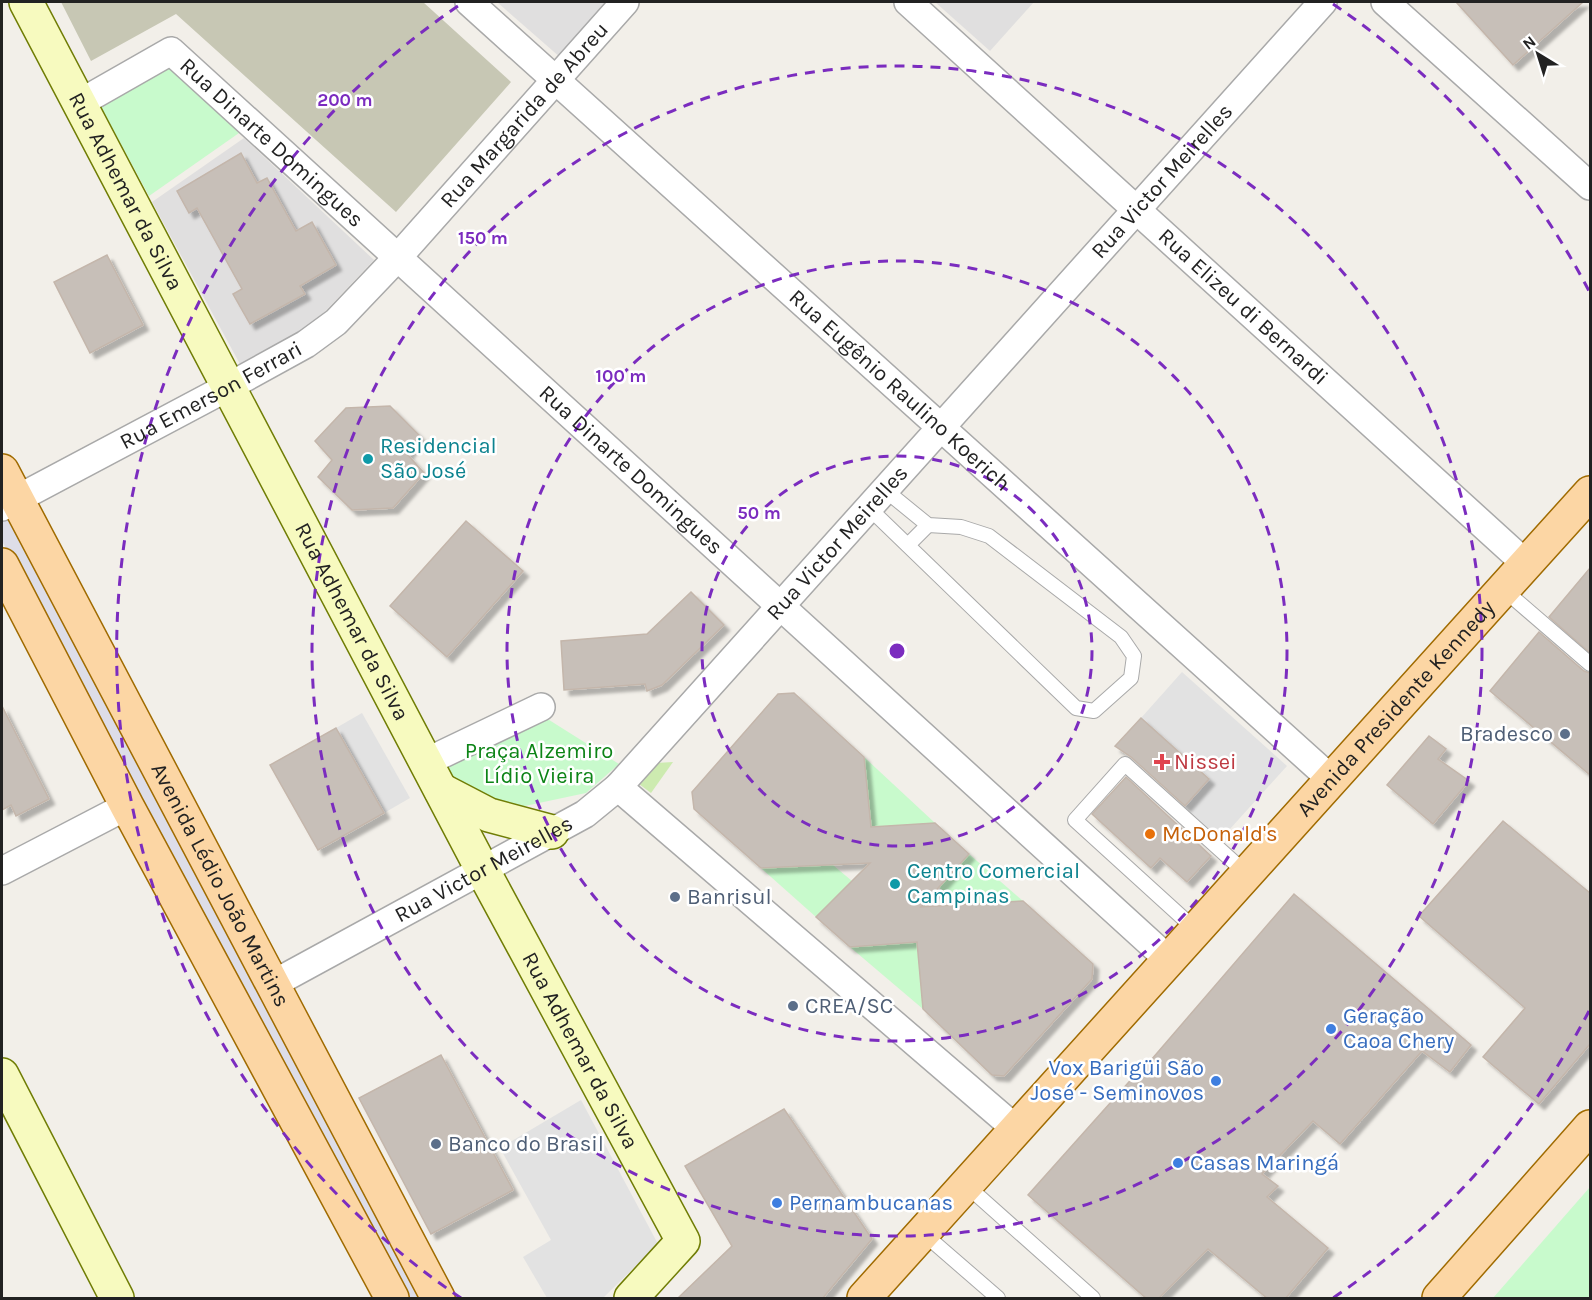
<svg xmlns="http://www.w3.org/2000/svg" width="1592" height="1300" font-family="Karla,sans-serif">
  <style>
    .residential { fill: #e0dfdf }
    .construction { fill: #c7c7b4 }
    .grass { fill: #cdebb0 }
    .park { fill: #c8facc }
    .parking { fill: #e2e2e2 }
    .plaza { fill: #dddde8 }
    .building { fill: #c7bfb8; stroke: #c4b6ab; stroke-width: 1.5; filter: url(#shadow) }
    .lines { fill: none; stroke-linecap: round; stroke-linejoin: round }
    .lane-casing { stroke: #a9a9a9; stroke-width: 16 }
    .street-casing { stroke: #a9a9a9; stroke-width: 30 }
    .secondary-casing { stroke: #707d05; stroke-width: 36 }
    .primary-casing { stroke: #a06b00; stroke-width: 36 }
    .lane { stroke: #fff; stroke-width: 14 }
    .street { stroke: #fff; stroke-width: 27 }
    .secondary { stroke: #f7fabf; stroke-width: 33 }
    .primary { stroke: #fcd6a4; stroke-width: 33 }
    .ring { fill: none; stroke: #7b2cbf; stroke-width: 3; stroke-dasharray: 10 8 }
    .culture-dot { fill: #0f9aa8; stroke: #fff; stroke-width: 2 }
    .service-dot { fill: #5c6f8a; stroke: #fff; stroke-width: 2 }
    .health-dot { fill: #e0444e; stroke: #fff; stroke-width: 2 }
    .food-dot { fill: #e8710a; stroke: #fff; stroke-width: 2 }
    .shop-dot { fill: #3f7fe0; stroke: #fff; stroke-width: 2 }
    .labels { text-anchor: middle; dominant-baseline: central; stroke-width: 5; stroke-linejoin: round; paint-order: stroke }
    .street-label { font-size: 22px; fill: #222; stroke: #fff }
    .culture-label { font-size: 22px; fill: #0d838f; stroke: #fff; text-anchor: start }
    .service-label { font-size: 22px; fill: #4e5e75; stroke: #fff; text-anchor: start }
    .park-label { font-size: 22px; fill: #0c8416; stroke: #fff }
    .health-label { font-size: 22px; fill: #be3a42; stroke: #fff; text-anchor: start }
    .food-label { font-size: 22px; fill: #c56008; stroke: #fff; text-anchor: start }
    .shop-label { font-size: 22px; fill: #366cbe; stroke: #fff; text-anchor: start }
    .centre { fill: #7b2cbf; stroke: #fff; stroke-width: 3 }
    .ring-label { font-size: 18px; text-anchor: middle; font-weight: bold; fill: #7b2cbf; stroke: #fff; stroke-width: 5; stroke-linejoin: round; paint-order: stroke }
  </style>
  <defs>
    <filter id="shadow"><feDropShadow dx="5.5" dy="5.5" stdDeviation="1.5" flood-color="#0004"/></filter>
  </defs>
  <rect width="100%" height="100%" fill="#f2efe9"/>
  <g class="residential">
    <path d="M497,2H612L561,58Z"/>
    <path d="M935,2H1034L990,51Z"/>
    <path d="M244,138L374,260L316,321L241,366L152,202Z"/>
  </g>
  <path class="construction" d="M61,2H423L511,82L396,212L176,14L91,61Z"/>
  <path class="grass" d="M673,762L651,793L639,784L656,763Z"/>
  <g class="park">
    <path d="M168,66L239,133L149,196L100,105Z"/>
    <path d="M546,718L619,764L586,793L520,807L480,799L457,787L445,766Z"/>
    <path d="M864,757L935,823L871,827Z"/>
    <path d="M969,854L1023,901L955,905L939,887Z"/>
    <path d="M833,865L852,881L816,917L761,868Z"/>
    <path d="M917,942L923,1009L850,947Z"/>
    <path d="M1590,1187V1298H1493Z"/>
  </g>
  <g class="parking">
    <path d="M1182,672L1287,766L1220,840L1183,808L1209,778L1141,718Z"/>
    <path d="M362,713L410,798L384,813L336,728Z"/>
    <path d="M581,1100L658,1244L603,1298H547L523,1257L551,1240L500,1148Z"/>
  </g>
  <path class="plaza" d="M2,479L430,1298H399L225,969L2,541Z"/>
  <g class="building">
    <path d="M1456,2H1583L1513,65Z"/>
    <path d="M241,153L257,183L267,178L296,231L312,222L336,265L300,286L305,294L250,324L233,294L242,289L197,208L189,213L177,191Z"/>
    <path d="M107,255L143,325L90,353L54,282Z"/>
    <path d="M390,406L420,436L407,454L424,473L393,508L352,510L318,477L332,460L315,441L346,408Z"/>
    <path d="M466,521L523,571L447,657L390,606Z"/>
    <path d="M1590,568V653L1549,617Z"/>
    <path d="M691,592L724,625L662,685L647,691L645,684L564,690L561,641L647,634Z"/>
    <path d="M1539,632L1584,671L1590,673V775L1490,691Z"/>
    <path d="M794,693L864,757L871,827L935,823L969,854L921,907L1023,901L1093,964L1092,979L1004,1076L992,1075L923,1009L917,942L850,947L816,917L870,863L761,868L694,809L692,792L778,694Z"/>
    <path d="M2,706L49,799L16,816L11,805L2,810Z"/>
    <path d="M1141,718L1209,779L1185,806L1131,757L1115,746Z"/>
    <path d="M336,728L384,813L318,850L270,765Z"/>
    <path d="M1429,736L1446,749L1438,759L1469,781L1433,824L1387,785Z"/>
    <path d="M1126,777L1211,856L1187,882L1160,858L1151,868L1092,814Z"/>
    <path d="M1503,821L1590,893V1044L1539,1104L1483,1057L1525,1008L1419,916Z"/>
    <path d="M1294,894L1471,1045L1450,1072L1422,1051L1340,1144L1313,1121L1262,1174L1278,1186L1267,1197L1328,1248L1285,1299H1268L1208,1249L1158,1299H1147L1028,1195L1137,1073L1139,1074Z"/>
    <path d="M441,1055L513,1190L431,1234L359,1098Z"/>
    <path d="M784,1109L872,1239L822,1299H677L732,1246L685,1166Z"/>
  </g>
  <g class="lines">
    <defs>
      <g id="lane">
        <path d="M869,508L1076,708L1094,711L1131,678L1134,656L1121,637L989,536L961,527L928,525L885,490"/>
        <path d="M908,545L928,525"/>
        <path d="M1503,589L1590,664"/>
        <path d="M1196,930L1075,820L1125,764L1247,874"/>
        <path d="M966,1185L1093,1298"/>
        <path d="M923,1233L998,1298"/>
      </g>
      <g id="street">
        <path id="s1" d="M469,2L1332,780"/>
        <path id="s2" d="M908,2L1526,564"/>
        <path d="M1385,2L1590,186"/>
        <path id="s3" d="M78,104L171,51L1169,960"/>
        <path id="s4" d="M2,507L228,387L306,344L336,322L399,256L625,2"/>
        <path d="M426,762L541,707"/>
        <path d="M618,787L1016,1129"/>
        <path d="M2,871L127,806"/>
        <path id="s5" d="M273,984L585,814L618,787L1323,2"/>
      </g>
      <g id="secondary">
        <path id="s6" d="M26,2L482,869L683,1241L631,1298"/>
        <path d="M441,790L489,815L552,832"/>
        <path d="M2,1075L117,1298"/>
      </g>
      <g id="primary">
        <path id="s7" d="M2,471L438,1298"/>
        <path d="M2,565L127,806L392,1298"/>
        <path id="s8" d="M864,1298L1590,493"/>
        <path d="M1439,1298L1590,1127"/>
      </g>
    </defs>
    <use href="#lane" class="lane-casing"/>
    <use href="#street" class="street-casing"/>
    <use href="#secondary" class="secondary-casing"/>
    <use href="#primary" class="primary-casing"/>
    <use href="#lane" class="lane"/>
    <use href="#street" class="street"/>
    <use href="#secondary" class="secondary"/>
    <use href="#primary" class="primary"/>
  </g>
  <g class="ring">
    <circle cx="897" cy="651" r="195"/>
    <circle cx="897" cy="651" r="390"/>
    <circle cx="897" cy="651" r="585"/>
    <path d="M1589 1011A780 780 0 0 1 1333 1298M461 1298A780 780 0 0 1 461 4M1333 4A780 780 0 0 1 1589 291"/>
  </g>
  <g class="culture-dot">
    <circle cx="368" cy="459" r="6"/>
    <circle cx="895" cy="884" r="6"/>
  </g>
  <g class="service-dot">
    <circle cx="1565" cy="734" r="6"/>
    <circle cx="675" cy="897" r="6"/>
    <circle cx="793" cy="1006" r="6"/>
    <circle cx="436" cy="1144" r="6"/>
  </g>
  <path class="health-dot" d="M1159 753h6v6h6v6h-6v6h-6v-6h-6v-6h6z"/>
  <circle class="food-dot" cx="1150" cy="834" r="6"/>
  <g class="shop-dot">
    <circle cx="1331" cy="1029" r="6"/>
    <circle cx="1216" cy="1081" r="6"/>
    <circle cx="1178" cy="1163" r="6"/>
    <circle cx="777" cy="1203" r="6"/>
  </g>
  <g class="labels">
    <g class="street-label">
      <text stroke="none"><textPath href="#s4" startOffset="662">Rua Margarida de Abreu</textPath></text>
      <text stroke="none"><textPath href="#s3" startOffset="243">Rua Dinarte Domingues</textPath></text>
      <text stroke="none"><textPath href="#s5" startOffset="1212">Rua Victor Meirelles</textPath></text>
      <text stroke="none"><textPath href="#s6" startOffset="214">Rua Adhemar da Silva</textPath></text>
      <text stroke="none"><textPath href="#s2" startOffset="453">Rua Elizeu di Bernardi</textPath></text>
      <text stroke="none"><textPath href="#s1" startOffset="580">Rua Eugênio Raulino Koerich</textPath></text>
      <text stroke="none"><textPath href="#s4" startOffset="237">Rua Emerson Ferrari</textPath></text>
      <text stroke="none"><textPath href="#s3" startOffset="729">Rua Dinarte Domingues</textPath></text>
      <text stroke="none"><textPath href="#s5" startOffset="726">Rua Victor Meirelles</textPath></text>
      <text stroke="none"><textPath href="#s6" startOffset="700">Rua Adhemar da Silva</textPath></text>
      <text stroke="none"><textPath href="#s8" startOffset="794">Avenida Presidente Kennedy</textPath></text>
      <text stroke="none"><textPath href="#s5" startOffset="240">Rua Victor Meirelles</textPath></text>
      <text stroke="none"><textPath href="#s7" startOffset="468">Avenida Lédio João Martins</textPath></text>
      <text stroke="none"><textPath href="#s6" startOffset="1186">Rua Adhemar da Silva</textPath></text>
    </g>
    <g class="culture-label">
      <text x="380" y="446">Residencial<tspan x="380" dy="25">São José</tspan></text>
      <text x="907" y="871">Centro Comercial<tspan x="907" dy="25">Campinas</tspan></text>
    </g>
    <g class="service-label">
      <text x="1553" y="734" text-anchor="end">Bradesco</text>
      <text x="687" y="897">Banrisul</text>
      <text x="805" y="1006">CREA/SC</text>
      <text x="448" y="1144">Banco do Brasil</text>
    </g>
    <g class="park-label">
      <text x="539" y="751">Praça Alzemiro<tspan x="539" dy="25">Lídio Vieira</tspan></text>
    </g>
    <g class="health-label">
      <text x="1174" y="762">Nissei</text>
    </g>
    <g class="food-label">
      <text x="1162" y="834">McDonald's</text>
    </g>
    <g class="shop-label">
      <text x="1343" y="1016">Geração<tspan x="1343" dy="25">Caoa Chery</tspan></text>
      <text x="1204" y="1068" text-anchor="end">Vox Barigüi São<tspan x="1204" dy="25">José - Seminovos</tspan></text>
      <text x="1190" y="1163">Casas Maringá</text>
      <text x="789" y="1203">Pernambucanas</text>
    </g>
  </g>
  <circle cx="897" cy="651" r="9" class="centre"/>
  <g class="ring-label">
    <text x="345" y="106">200 m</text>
    <text x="483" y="244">150 m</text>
    <text x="621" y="382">100 m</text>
    <text x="759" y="519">50 m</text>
  </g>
  <rect width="1592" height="1300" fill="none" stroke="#222222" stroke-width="6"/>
  <g transform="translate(1538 54) rotate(322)" stroke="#ffffff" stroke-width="4.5" paint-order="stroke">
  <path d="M0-4.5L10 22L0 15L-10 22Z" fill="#222222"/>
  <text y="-9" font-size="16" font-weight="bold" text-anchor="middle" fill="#222222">N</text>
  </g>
</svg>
